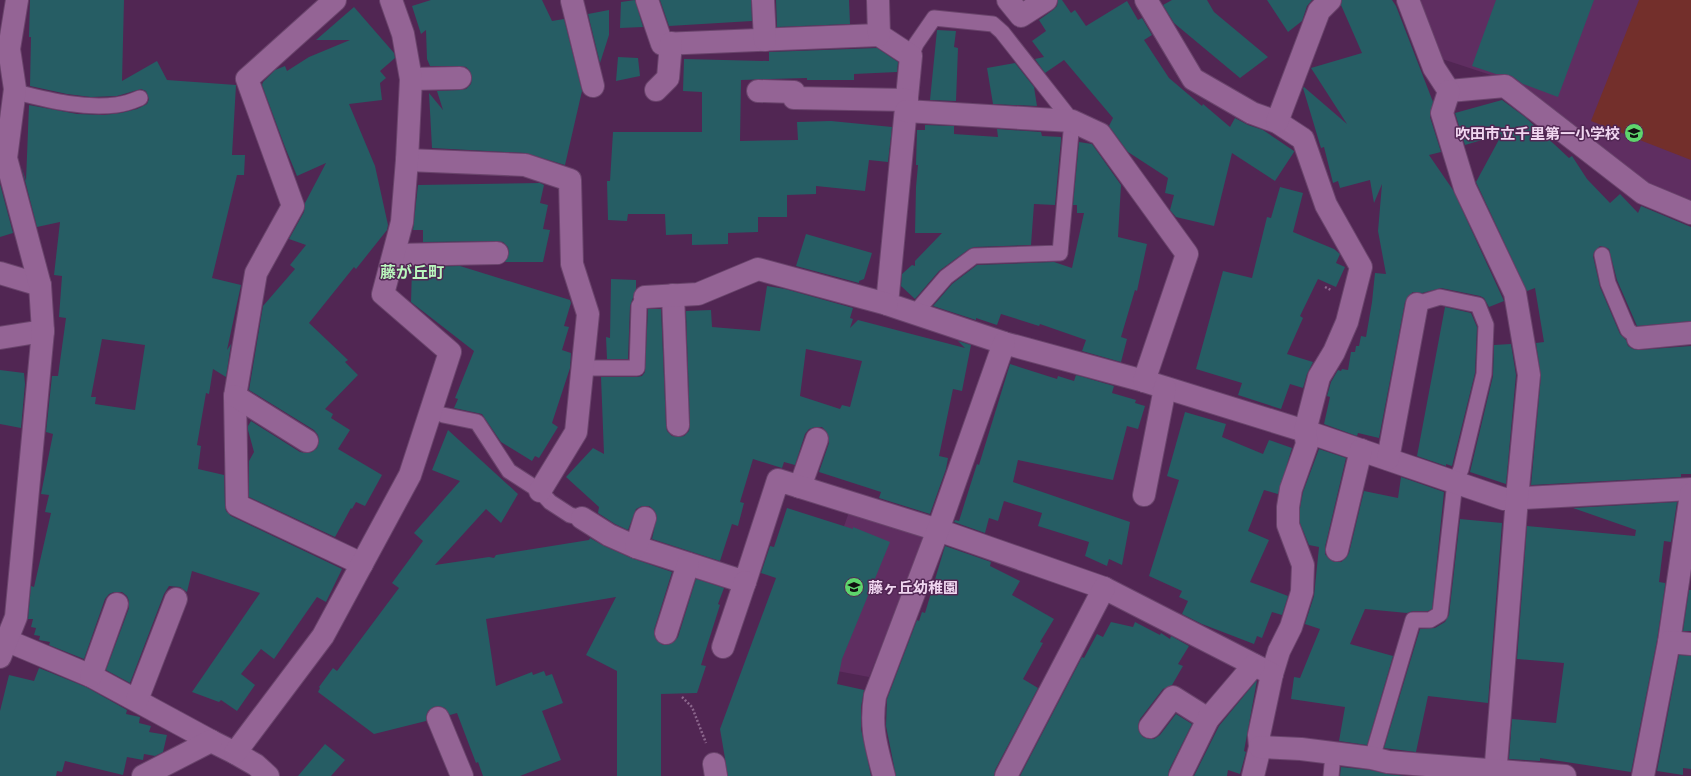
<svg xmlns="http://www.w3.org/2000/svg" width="1691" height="776" font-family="'PT Sans Narrow','Noto Sans JP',sans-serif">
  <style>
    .built { fill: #5f2e61 }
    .green { fill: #732f2b }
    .building { fill: #265d64; fill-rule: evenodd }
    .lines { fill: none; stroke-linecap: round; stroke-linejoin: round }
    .lane-casing { stroke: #6a446c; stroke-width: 17 }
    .street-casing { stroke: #6a446c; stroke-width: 24 }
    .path { stroke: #8b668c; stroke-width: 2.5; stroke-dasharray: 2 2; stroke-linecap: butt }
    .lane { stroke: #946495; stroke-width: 15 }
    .street { stroke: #946495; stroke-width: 22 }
    .labels { text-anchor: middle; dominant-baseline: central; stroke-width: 3; stroke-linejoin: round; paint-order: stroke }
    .poi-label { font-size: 15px; font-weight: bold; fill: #f0d6f0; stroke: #512653; text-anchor: end }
    .neighbourhood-label { font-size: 16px; font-weight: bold; fill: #baf7bd; stroke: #512653 }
  </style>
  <rect width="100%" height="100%" fill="#512653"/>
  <g class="built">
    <path d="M1414,0H1691V203L1647,186L1506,80L1439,58Z"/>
    <path d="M849,512L919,534L924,540L869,677L789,662L830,566Z"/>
  </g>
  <path class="green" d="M1639,0H1691V160L1591,121Z"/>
  <g class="building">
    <path d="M30,0H124L122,81L157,61L167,80L236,85L232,155H245L244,175H237L212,278L241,285L227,350L231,344L226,377L213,369L209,394L206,393L197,445L201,446L198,469L224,475L225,506L226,511L231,516L342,569L326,602L317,597L274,659L261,649L241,674L255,685L237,711L221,700L219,702L192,692L260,593L192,571L187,592L180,587L169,586L164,594L130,683L106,670L129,608V601L127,596L122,592H114L109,594L105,599L84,659L49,645L50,642L39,640L40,636L34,635L36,628L31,627L33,619H28L31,586L34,587L51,513L45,512L49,495L41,494L53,434L46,432L52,376H58L66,318L59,317L62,276L54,275L60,222L37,227L21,165L26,181L29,105L77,114L104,115L121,113L137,109L147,104L149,99L146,91L141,89L117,96L91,97L67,94L30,86L31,37H29ZM102,339L145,345L135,410L95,404L96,397H91Z"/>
    <path d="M431,0H542L552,21L564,19L582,91L565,165L526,153L432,148L429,93L443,110L437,91L460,90L466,89L471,84L472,78L470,71L466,67L460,66H430L427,59L426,30L421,34L412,6Z"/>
    <path d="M635,0L643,27L620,28L621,2Z"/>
    <path d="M660,0H751L752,21L669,26Z"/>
    <path d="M776,0H849L850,24L777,27Z"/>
    <path d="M1058,0H1062L1071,13L1075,10L1086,26L1127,1L1138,20L1142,18L1152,35L1144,40L1169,78L1202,106L1203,104L1230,127L1235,118L1248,125L1263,130L1294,151V152L1275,181L1232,153L1214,226L1176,217L1170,210L1174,195L1165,193L1168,178L1128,152L1109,126L1113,118L1064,60L1045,73L1035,59L1044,57L1032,41L1046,31L1039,20L1053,10L1057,6Z"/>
    <path d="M1172,0H1207L1214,12L1268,57L1240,78L1174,23L1163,5Z"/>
    <path d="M1267,0H1312L1307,6L1302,21L1288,32Z"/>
    <path d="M1342,0H1392L1396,6L1433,102L1430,117L1441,152L1429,155L1453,190L1504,301L1489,307L1484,298L1480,296L1441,288L1422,293L1413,292L1408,296L1405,302L1379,438L1358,433L1357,436L1324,424L1330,397L1327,396L1331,382L1338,370L1341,371L1342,369L1348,370L1351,352H1355L1356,346H1359L1361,336L1366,337L1372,302L1375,273L1386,274L1378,231L1382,184L1374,203L1370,180L1340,188L1338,181L1333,183L1324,147L1321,148L1303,88L1304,87L1347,124L1311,68L1362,53L1341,5Z"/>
    <path d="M1496,0H1594L1558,97L1523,84L1512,76L1504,74H1496L1472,66Z"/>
    <path d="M354,7L394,53L395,58L380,71L386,78L380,83L382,100L349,104L375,166L388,225L387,230L356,269L354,267L309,323L348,360L345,362L358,375L325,409L333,414L331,418L350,430L338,449L382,475L365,506L356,502L352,509L351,508L335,537L249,497V461L254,452L248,430V426L251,421L300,452L306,453L312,452L317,448L319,441L318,435L314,430L249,390L263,306L295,269L290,265L306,245L289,239L304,212L305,203L326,163L297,176L285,147L262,85L263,82L275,70L285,66L287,71L309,57L350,40H316Z"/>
    <path d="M609,10V35L600,63L588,14Z"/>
    <path d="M937,30L956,31L954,47L958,48L956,101L930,100Z"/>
    <path d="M877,48L898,62L897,72L854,74V80H807V78L741,80L740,141L798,140L797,122L831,121L892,127L888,162L869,160L865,191L816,186V194L787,195V217H758V232L728,233V244L692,245V234L666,235L665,214H628L627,221L608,220L607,181H610L613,132H702V92L683,91L684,59L769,61V52Z"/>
    <path d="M618,57L638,58L640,76L616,81Z"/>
    <path d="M1015,63L1034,87L1037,106L993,104L987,68Z"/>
    <path d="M1502,100L1525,117L1569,158L1572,156L1587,179L1610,203L1620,194L1638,213L1641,206L1691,227V321L1637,326L1617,280L1609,249L1605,247L1600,246L1594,252L1593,256L1600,287L1620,334L1626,340L1628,346L1633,349L1639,350L1691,346V474H1681V477L1531,485L1541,376L1536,343L1544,342L1535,288L1527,291L1476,182L1502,134L1465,145L1455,113Z"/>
    <path d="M925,125L954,126V134L998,137L997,129L1041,132L1042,136L1061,137V140L1055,205L1034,204L1031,245L974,247L969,249L939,271L915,299L901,286L902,274L912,265L915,266V261L942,233H915L916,187L918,165H916L917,130H925Z"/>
    <path d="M1079,142L1092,144L1121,185L1118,237L1147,244L1137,291L1135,290L1121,337L1127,339L1121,362L1082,351L1086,340L1040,324L1039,326L1001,314L997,325L976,318V320L933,306L952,284L977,265L1054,262L1072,268L1084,213H1077V205H1073Z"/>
    <path d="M540,183L544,185L540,203L548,205L543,229L550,230L543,262H505L509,253L508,247L503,242L497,241L423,242V230H413L418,185Z"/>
    <path d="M0,184L13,233L0,237Z"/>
    <path d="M1280,187L1303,193L1293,232L1334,249L1340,254L1336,263L1345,267L1336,287L1318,279L1300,316L1303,318L1287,354L1313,362L1307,374L1303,388L1290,384L1281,409L1238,395L1242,383L1196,369L1223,271L1252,278L1267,217L1271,218Z"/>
    <path d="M806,234L872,253L864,279L859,281V283L796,266Z"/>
    <path d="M460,266L570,300L571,303L564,326L569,327L562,350L571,353L570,368L552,423L558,427L539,458L535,456L532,461L501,442L482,414L454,408L458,399L455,398L474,351L411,302L412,269H424V267Z"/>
    <path d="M611,279L636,280V289L630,306L628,359H607L606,337L610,338Z"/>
    <path d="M767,286L785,289L853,308L850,318L853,319L850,328L858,320L965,348L958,341L971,345L962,391L953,389L939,456L948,458L946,469L930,514L879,498L881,492L819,472L829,443V437L826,431L822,427H815L809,429L805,434L795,465L784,462L782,468L753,459L740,502L744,503L738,526L732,524L720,561L652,539L657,516L654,510L649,506H642L636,509L628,530L615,524L598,513L599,507L566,477L593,448L604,454L601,377H637L642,376L645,372L648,309H661L666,425L667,431L672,436L679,437L684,436L689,431L690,425L686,311L711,310L712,327L760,331ZM806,349L862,361L850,407L842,405L840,409L800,396Z"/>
    <path d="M1445,307L1471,313L1477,327L1475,373L1452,466L1446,464V466L1417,456Z"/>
    <path d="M1511,344L1516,375L1506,484L1470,472L1493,376L1494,345Z"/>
    <path d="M1010,364L1057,379L1058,376L1074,381L1076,375L1114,386L1112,393L1136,400L1135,403L1145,406L1138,429L1127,426L1113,480L1018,460L1013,482L1130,522L1122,565L1109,559L1107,566L1085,556L1089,542L1038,526L1042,513L1004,501L998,521L989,518L985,533L954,522L955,520L959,521L977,464L979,465Z"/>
    <path d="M0,370L24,373L25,384L21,428L0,424Z"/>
    <path d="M1185,412L1226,424L1222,437L1263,454L1269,440L1292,448L1278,494L1264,490L1248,531L1269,540L1250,582L1288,596L1282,615L1272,612L1262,638L1257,636L1254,644L1202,624L1182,614L1188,601L1179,597L1182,591L1149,576L1179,480L1167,476Z"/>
    <path d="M448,430L518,494L501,523L486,509L435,565L489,557L494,558L496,555L589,540L590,538L604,546L631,558L672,572L654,630V635L657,641L663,645H668L674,642L678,637L696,579L724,588L718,604L720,605L701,665L706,666L697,693L661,694V776H617V671L586,655L616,597L486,619L496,686L532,672L533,675L544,671L546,676L552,674L563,703L542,711L561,760L520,776H483L478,762L476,763L457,713L450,715L445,708L439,706L433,707L428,711L426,716V721L374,734L318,692L320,688L319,687L333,668L337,671L399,588L392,583L423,541L414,533L460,481L432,470Z"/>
    <path d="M1319,449L1346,458L1325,547V554L1329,559L1334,562H1341L1346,558L1349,553L1364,491L1398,498L1401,477L1444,492L1432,609L1428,611H1413L1407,613L1365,609L1350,644L1393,656L1367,745L1339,741L1345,707L1291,699L1294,677L1300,678L1320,629L1305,624L1314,596L1319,547L1309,545L1300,523V508L1303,492Z"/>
    <path d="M1677,502L1671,542L1664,541L1659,582L1665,583V586L1657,640L1631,772L1540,758V761L1509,759L1512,719L1556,723L1564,663L1517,659L1527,526L1635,536L1636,530L1573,508Z"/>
    <path d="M787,508L853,529V527L890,542L842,659L837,684L864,690L861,707V729L871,776H728L720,729L776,578L761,573L770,546L774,547Z"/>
    <path d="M1460,519L1502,523L1488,703L1428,696L1416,752L1384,748L1420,629L1435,628L1445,622L1449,615Z"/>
    <path d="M945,546L991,562L990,566L1020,581L1012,595L1054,619L1040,642L1043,643L1023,679L1038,688L995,770L994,776H896L886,726L887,699L917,620L919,621L922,612L925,613Z"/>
    <path d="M1689,590H1691V631H1683Z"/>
    <path d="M1111,622L1133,627L1135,622L1160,635L1161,633L1170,639L1171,636L1189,646L1178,664L1183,666L1172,685L1163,689L1140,719L1138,725L1139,732L1143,737L1149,739H1154L1160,735L1176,714L1192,724L1169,770L1168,776H1020L1082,657L1084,658L1097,634L1103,637Z"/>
    <path d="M1679,655L1691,656V769L1683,768V775L1657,771Z"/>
    <path d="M39,668L86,687L127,710L126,714L140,717L139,723L151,726L149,732L167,735L163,752L155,756L144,754L143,760L127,757L123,775L65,761L62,772L57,771L56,776H0V711L9,675L34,681Z"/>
    <path d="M1257,680L1244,751L1246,752L1240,774L1228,770L1227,776H1194L1219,726Z"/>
    <path d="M325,744L345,760L331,776H298Z"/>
    <path d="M1341,767L1370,770L1387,774L1406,776H1340Z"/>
  </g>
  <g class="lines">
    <defs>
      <g id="lane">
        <path d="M911,56L916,44L934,18L993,24L1002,32L1072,121L1060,253L974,256L946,277L914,314"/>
        <path d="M15,92C48,100 82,109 116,105C124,104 133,101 140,98"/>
        <path d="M1602,255L1608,283L1628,330L1638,338"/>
        <path d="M583,368H637L639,306L645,297"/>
        <path d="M443,415L477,422L509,471L540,491L550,502L570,515L582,518"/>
        <path d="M1372,758L1413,620H1430L1440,614L1455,482L1461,469L1484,374L1486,325L1478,305L1440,297L1417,304"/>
        <path d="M1331,776L1333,754"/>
      </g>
      <g id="street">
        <path d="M335,0L247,79L293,206L256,273L235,396L237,505L362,564"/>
        <path d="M647,0L662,44L879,35L911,56L887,304L1004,343L1144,381L1305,431L1504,499L1691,489"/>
        <path d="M763,0L765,40"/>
        <path d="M878,0L879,35"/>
        <path d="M1008,0L1021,16L1046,0"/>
        <path d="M1146,0L1193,79L1252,113L1277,122L1303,139L1326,205L1361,267L1347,322L1334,352L1319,377L1305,431L1307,444L1291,489L1288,507V525L1303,565L1302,592L1291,627L1279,651L1272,674"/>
        <path d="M1408,0L1434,68L1449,91L1505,86L1643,193L1691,213"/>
        <path d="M572,1L593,86"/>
        <path d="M411,79L460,78"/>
        <path d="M656,90L668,78L671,43"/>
        <path d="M758,91L794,92V98L907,100"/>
        <path d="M1449,91L1442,113L1465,188L1515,293L1529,375L1517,498L1495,776"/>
        <path d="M906,111L1072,121L1100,134L1187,254L1144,381"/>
        <path d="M1277,122L1319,11L1330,0"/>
        <path d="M407,160L525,165L570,180L572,264L588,314L576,432L540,491"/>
        <path d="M394,255L497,253"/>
        <path d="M0,273L40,285"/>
        <path d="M673,295L678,425"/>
        <path d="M645,297L698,294L758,269L887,304"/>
        <path d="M0,338L43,331"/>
        <path d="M1638,338L1691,333"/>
        <path d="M235,396L307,441"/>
        <path d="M1388,459L1417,304"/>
        <path d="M800,487L817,439"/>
        <path d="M1144,495L1165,388"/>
        <path d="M582,518L609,535L636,547L745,582L778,480L938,530L1104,588L1272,674L1259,735L1260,747L1253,776"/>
        <path d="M636,547L645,518"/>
        <path d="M1337,550L1361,450"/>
        <path d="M666,633L688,564"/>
        <path d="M0,639L8,641L91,676L211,741L235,753L256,765L268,776"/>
        <path d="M1669,642L1691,494"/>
        <path d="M723,647L745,582"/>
        <path d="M0,657L16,617L43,331L40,285L6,158L15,89L9,49L17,0"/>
        <path d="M91,676L117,604"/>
        <path d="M137,700L176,599"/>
        <path d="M438,718L462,776"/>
        <path d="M1150,727L1173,697L1208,719"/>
        <path d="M1260,747L1301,749L1372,758L1388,762L1565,776"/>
        <path d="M235,753L323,636L410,475L450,352L383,294L402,222L407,160L411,79L403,34L391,0"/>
        <path d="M714,764L716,776"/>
        <path d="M143,776L211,741"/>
        <path d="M884,776C876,745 870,728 875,696L938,530L1004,343"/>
        <path d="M1006,776L1104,588"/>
        <path d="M1180,776L1208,719L1254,665"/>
        <path d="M1643,776L1669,642L1691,644"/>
      </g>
    </defs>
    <use href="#lane" class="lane-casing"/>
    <use href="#street" class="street-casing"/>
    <g class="path">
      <path d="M1325,287L1331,290"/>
      <path d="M682,697L692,707L706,743"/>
    </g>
    <use href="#lane" class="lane"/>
    <use href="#street" class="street"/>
  </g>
  <defs>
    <symbol id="school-disc" viewBox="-11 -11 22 22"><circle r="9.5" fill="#5ed56c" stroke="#512653"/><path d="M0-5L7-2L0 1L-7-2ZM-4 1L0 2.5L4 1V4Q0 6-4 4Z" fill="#111"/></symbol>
  </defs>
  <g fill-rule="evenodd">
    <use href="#school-disc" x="1623" y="122" width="22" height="22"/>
    <use href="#school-disc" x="843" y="576" width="22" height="22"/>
  </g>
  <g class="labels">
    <g class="poi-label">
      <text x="1620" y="133">吹田市立千里第一小学校</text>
      <text x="868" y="587" text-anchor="start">藤ヶ丘幼稚園</text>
    </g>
    <g class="neighbourhood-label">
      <text x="412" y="272">藤が丘町</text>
    </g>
  </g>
</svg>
